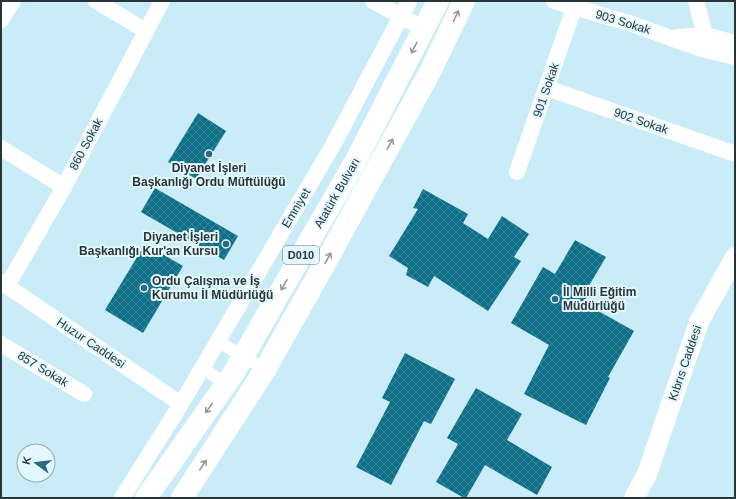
<svg xmlns="http://www.w3.org/2000/svg" width="736" height="499" font-family="Helvetica,sans-serif">
  <style>
    .building { fill: url(#building-cross-hatch) }
    .lines { fill: none; stroke-linecap: round; stroke-linejoin: round }
    .pedestrian { stroke: #fff; stroke-width: 12 }
    .minor { stroke: #fff; stroke-width: 16 }
    .tertiary { stroke: #fff; stroke-width: 20 }
    .trunk { stroke: #fff; stroke-width: 22 }
    .oneway { stroke: #939a9c }
    .poi-dot { fill: #296a7d; stroke: #e2f7fe; stroke-width: 1.5 }
    .labels { text-anchor: middle; dominant-baseline: central; stroke-width: 4; stroke-linejoin: round; paint-order: stroke }
    .shield { fill: #e2f7fe; stroke: #5f6f74; stroke-width: 1 }
    .shield-label { font-size: 11px; font-weight: bold; fill: #273539 }
    .street-label { font-size: 12px; fill: #273539; stroke: #e2f7fe }
    .poi-label { font-size: 12px; font-weight: bold; fill: #273539; stroke: #e2f7fe; text-anchor: start }
  </style>
  <defs>
    <pattern id="building-cross-hatch" width="8" height="8" patternUnits="userSpaceOnUse"><rect width="8" height="8" fill="#0e6f88"/><path d="M0 0l8 8M0 8l8-8" fill="none" stroke="#3a8497"/></pattern>
  </defs>
  <rect width="100%" height="100%" fill="#caecf8"/>
  <g class="building">
    <path d="M198,113L226,131L196,179L168,162Z"/>
    <path d="M155,188L238,236L224,260L141,212Z"/>
    <path d="M423,189L468,214L463,223L488,239L502,216L529,234L514,257L521,261L488,311L434,276L428,287L406,275L408,268L389,256L418,209L413,208Z"/>
    <path d="M575,240L606,257L584,294L587,296L584,303L634,331L608,377L610,378L586,425L524,394L549,345L511,323L543,267L555,274Z"/>
    <path d="M145,244L183,266L143,333L105,310Z"/>
    <path d="M405,353L455,379L431,424L424,421L391,485L356,467L390,402L382,398Z"/>
    <path d="M476,388L522,414L507,440L552,467L537,495L485,465L466,498H464L436,482L458,444L447,438Z"/>
  </g>
  <g class="lines">
    <g class="pedestrian">
      <path d="M224,345L270,372"/>
      <path d="M202,367L225,384"/>
    </g>
    <g class="minor">
      <path d="M96,1L146,31"/>
      <path d="M373,1L424,29"/>
      <path d="M554,1L632,24L701,49L735,57"/>
      <path d="M696,1L705,35L703,44"/>
      <path d="M1,20L13,1"/>
      <path d="M677,37L705,35L735,43"/>
      <path d="M547,88L735,154"/>
      <path d="M1,148L64,187"/>
      <path d="M517,172L574,8"/>
      <path d="M1,282L181,404"/>
      <path d="M7,286L64,187L162,1"/>
      <path d="M1,344L84,394"/>
      <path d="M122,498L181,404L333,145L409,1"/>
    </g>
    <path class="tertiary" d="M634,498L647,474L699,322L735,257"/>
    <g class="trunk">
      <path d="M146,498L233,374L355,162L438,1"/>
      <path d="M182,498L263,373L324,265L431,70L464,1"/>
    </g>
  </g>
  <defs><path id="oneway-shaft" d="M-6 0H5M1.5-3L5.5 0L1.5 3" fill="none" stroke-width="1.6" stroke-linecap="round" stroke-linejoin="round"/></defs>
  <g class="oneway">
    <use href="#oneway-shaft" transform="translate(456 16) rotate(-65)"/>
    <use href="#oneway-shaft" transform="translate(414 48) rotate(117)"/>
    <use href="#oneway-shaft" transform="translate(390 144) rotate(-61)"/>
    <use href="#oneway-shaft" transform="translate(328 258) rotate(-61)"/>
    <use href="#oneway-shaft" transform="translate(284 285) rotate(120)"/>
    <use href="#oneway-shaft" transform="translate(209 408) rotate(125)"/>
    <use href="#oneway-shaft" transform="translate(203 465) rotate(-57)"/>
  </g>
  <g class="poi-dot">
    <circle cx="209" cy="154" r="4"/>
    <circle cx="226" cy="244" r="4"/>
    <circle cx="144" cy="288" r="4"/>
    <circle cx="555" cy="299" r="4"/>
  </g>
  <g class="labels">
    <rect class="shield" x="283" y="246" width="36" height="18" rx="3"/>
    <g class="shield-label">
      <text x="301" y="255">D010</text>
    </g>
    <g class="street-label">
      <text transform="translate(623 22) rotate(17)">903 Sokak</text>
      <text transform="translate(546 90) rotate(-71)">901 Sokak</text>
      <text transform="translate(641 121) rotate(19)">902 Sokak</text>
      <text transform="translate(86 144) rotate(-62)">860 Sokak</text>
      <text transform="translate(337 193) rotate(-60)">Atatürk Bulvarı</text>
      <text transform="translate(296 208) rotate(-59)">Emniyet</text>
      <text transform="translate(91 343) rotate(34)">Huzur Caddesi</text>
      <text transform="translate(685 363) rotate(-71)">Kıbrıs Caddesi</text>
      <text transform="translate(43 369) rotate(31)">857 Sokak</text>
    </g>
    <g class="poi-label">
      <text x="209" y="168" text-anchor="middle">Diyanet İşleri<tspan x="209" dy="14">Başkanlığı Ordu Müftülüğü</tspan></text>
      <text x="218" y="237" text-anchor="end">Diyanet İşleri<tspan x="218" dy="14">Başkanlığı Kur'an Kursu</tspan></text>
      <text x="152" y="281">Ordu Çalışma ve İş<tspan x="152" dy="14">Kurumu İl Müdürlüğü</tspan></text>
      <text x="563" y="292">İl Milli Eğitim<tspan x="563" dy="14">Müdürlüğü</tspan></text>
    </g>
  </g>
  <rect width="736" height="499" fill="none" stroke="#273539" stroke-width="4"/>
  <g transform="translate(36 463) rotate(285)"><circle r="19" fill="#e2f7fe" stroke="#97a9af"/>
  <path d="M0-3L7 15L0 10L-7 15Z" fill="#296a7d"/>
  <text y="-6" font-size="11" font-weight="bold" text-anchor="middle" fill="#273539">K</text>
  </g>
</svg>
